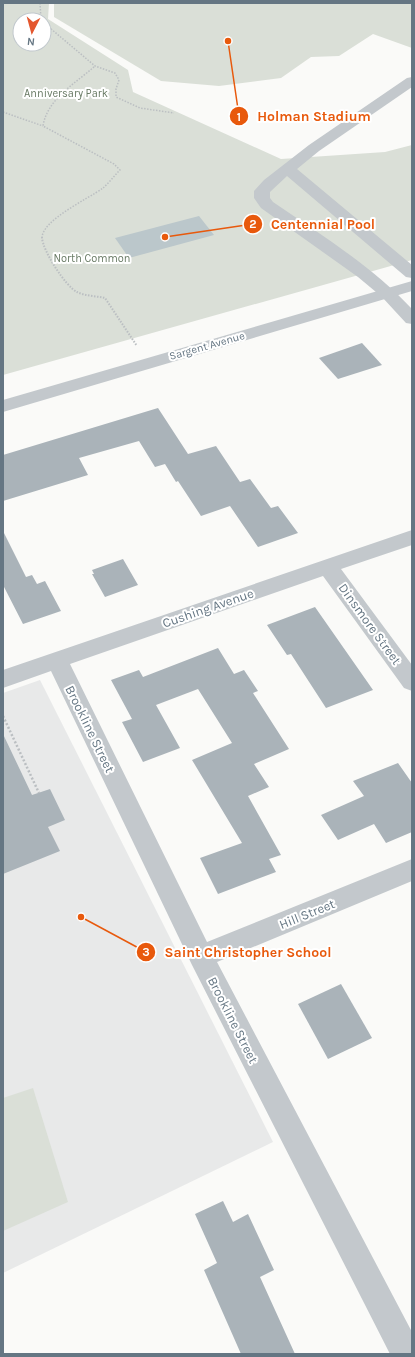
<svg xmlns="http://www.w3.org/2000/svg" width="415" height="1357" font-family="Karla,sans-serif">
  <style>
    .built { fill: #e8e9e9 }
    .green { fill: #dadfd7; fill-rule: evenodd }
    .water { fill: #bbc7cb }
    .building { fill: #aab3b9 }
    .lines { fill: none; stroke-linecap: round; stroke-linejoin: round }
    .path-far2 { stroke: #bbbfc2; stroke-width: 1.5; stroke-dasharray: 1.5 1.5; stroke-linecap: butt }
    .path-far1 { stroke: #bbbfc2; stroke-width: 2; stroke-dasharray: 1.5 1.5; stroke-linecap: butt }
    .path { stroke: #bbbfc2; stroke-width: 2.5; stroke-dasharray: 2 2; stroke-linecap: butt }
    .minor { fill: #c3c8cc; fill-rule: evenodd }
    .tertiary { fill: #c3c8cc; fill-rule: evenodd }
    .labels { text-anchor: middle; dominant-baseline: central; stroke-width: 4; stroke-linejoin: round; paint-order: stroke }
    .far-park-label { font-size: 11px; fill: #687a64; stroke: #fff }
    .far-street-label { font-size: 11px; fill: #657683; stroke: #fff }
    .street-label { font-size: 13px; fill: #657683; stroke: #fff }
    .leader { fill: none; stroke: #e8590c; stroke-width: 1.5 }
    .callout-dot { fill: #e8590c; stroke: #fff; stroke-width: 1.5 }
    .mark-label { font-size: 12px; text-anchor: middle; font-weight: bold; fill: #fff }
    .callout-label { font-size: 14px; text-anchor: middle; font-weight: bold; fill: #e8590c; stroke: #fff; stroke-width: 4; stroke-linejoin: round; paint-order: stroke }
  </style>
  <rect width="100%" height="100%" fill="#fafaf8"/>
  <path class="built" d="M40,680L273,1142L3,1273V693Z"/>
  <g class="green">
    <path d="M3,3H49L48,19L128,70L133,92L281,159L385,152L412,145V260L3,375ZM20,20H44V44H20Z"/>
    <path d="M54,3H412V48L373,34L339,56L311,57L281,78L219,86L161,81L54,17Z"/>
    <path d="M33,1088L68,1202L3,1231V1098Z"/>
  </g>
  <path class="water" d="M199,216L214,235L129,258L115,238Z"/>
  <g class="building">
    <path d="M362,343L382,365L338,379L319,358Z"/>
    <path d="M158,408L188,454L216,446L240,482L250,479L271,508L278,506L298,533L258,547L230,506L201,516L178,481L176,482L165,464L155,467L139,441L79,458L88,475L3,501V455Z"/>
    <path d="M3,531L26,577L32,575L37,584L45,581L61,611L23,624L3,585Z"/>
    <path d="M123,559L138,585L105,597L92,574H94L92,570Z"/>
    <path d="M315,607L373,690L326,708L291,654L287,655L267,625Z"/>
    <path d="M218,648L234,674L244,670L258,691L253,693L289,749L254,764L269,787L248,796L281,855L269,859L276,872L218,894L200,858L242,843L192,760L232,743L198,689L156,705L180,748L143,762L122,722L132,719L111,680L139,670L143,677Z"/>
    <path d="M3,734L32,795L50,789L65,820L48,827L60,851L3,874Z"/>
    <path d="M398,763L412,783V832L386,843L374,824L338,840L321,815L364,796L353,781Z"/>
    <path d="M341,984L372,1038L328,1059L298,1004Z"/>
    <path d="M223,1201L233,1222L248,1214L274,1270L260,1277L295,1354H241L204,1270L217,1263L195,1214Z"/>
  </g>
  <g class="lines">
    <g class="path-far2">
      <path d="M40,3L41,20"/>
      <path d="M44,23L95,66L115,73L119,80L116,89V97L140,108L174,113"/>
      <path d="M3,112L43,126"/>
      <path d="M42,238C42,220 88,199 103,188C109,183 114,176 120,170L114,164L43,126C47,99 76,83 95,66"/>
    </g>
    <path class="path-far1" d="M42,237C42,250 66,287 77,292C85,296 96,296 105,298L137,346"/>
    <path class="path" d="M3,716L39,793"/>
    <g class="minor">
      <path d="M412,77V87L319,151L297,169L412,265V278L406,277L287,176L270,192V198L273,202C321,235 372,266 412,309V324L406,323L382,297L358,277L261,208L254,198V191L264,180L309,145L407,78Z"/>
      <path d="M412,530V545L341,569L412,665V691L404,688L323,576L70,664L207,942L412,859V881L217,962L412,1332V1354H390L192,965L51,671L3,688V670Z"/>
    </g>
    <path class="tertiary" d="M412,281V291L3,412V400Z"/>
  </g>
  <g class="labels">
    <g class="far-park-label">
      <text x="66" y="93">Anniversary Park</text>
      <text x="92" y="258">North Common</text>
    </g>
    <g class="far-street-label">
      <text transform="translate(207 346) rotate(-16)">Sargent Avenue</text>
    </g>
    <g class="street-label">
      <text transform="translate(208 608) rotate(-19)">Cushing Avenue</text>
      <text transform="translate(370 624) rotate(54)">Dinsmore Street</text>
      <text transform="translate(90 729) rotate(64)">Brookline Street</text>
      <text transform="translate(307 914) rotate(-22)">Hill Street</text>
      <text transform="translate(233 1020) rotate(63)">Brookline Street</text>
    </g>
  </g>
  <path class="leader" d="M228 41L239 116M165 237L253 224M81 917L146 952"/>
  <g class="callout-dot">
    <circle cx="228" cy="41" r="4"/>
    <circle cx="165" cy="237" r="4"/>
    <circle cx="81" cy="917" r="4"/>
    <circle cx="239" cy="116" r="10"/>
    <circle cx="253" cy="224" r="10"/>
    <circle cx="146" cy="952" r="10"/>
  </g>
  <g class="mark-label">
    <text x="239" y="121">1</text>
    <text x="253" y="228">2</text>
    <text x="146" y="956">3</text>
  </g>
  <g class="callout-label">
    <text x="314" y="121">Holman Stadium</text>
    <text x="323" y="229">Centennial Pool</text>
    <text x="248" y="957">Saint Christopher School</text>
  </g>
  <rect width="415" height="1357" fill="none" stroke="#657683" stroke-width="8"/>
  <g transform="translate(32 32) rotate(186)"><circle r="19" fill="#ffffff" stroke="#c1c8cd"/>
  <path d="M0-3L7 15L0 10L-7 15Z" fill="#e4572e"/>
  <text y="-6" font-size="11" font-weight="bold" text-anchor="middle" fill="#657683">N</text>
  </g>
</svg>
